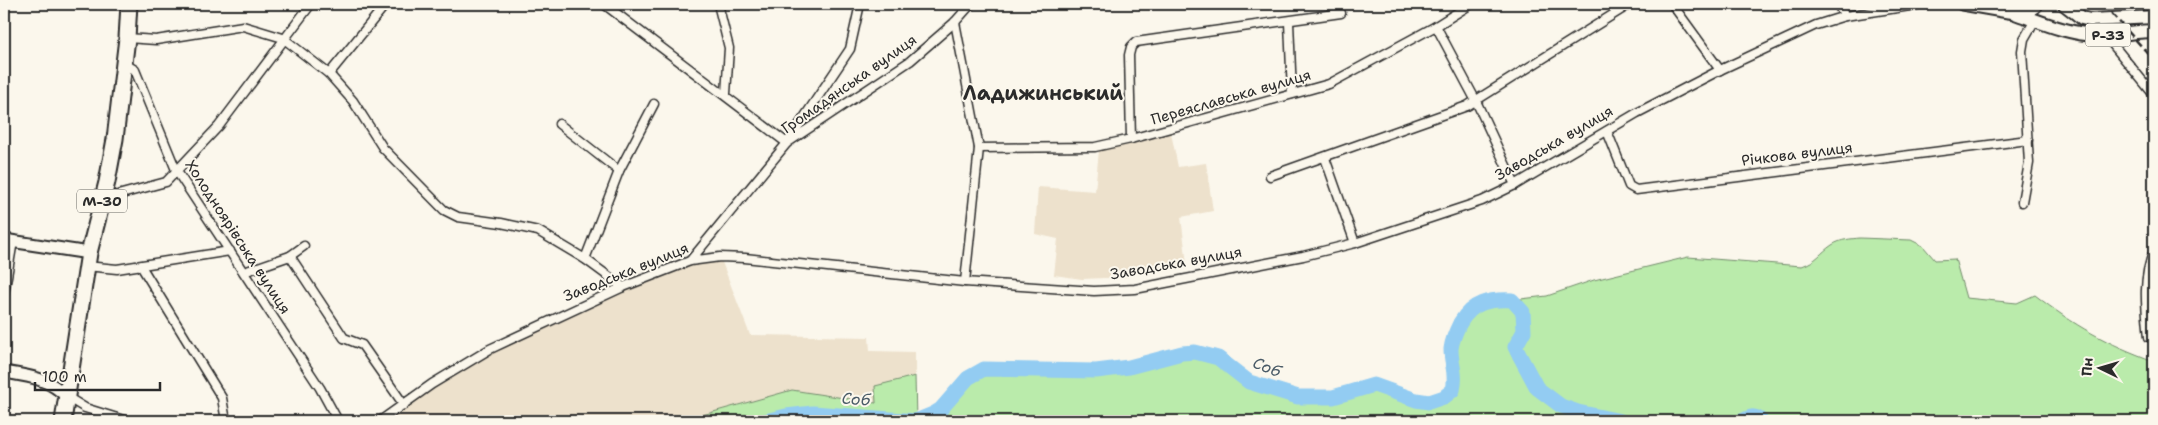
<svg xmlns="http://www.w3.org/2000/svg" width="2158" height="425" font-family="'Shantell Sans',sans-serif">
  <style>
    .built { fill: #ede1cc }
    .green { fill: #baebab; stroke: #728b6b }
    .lines { fill: none; stroke-linecap: round; stroke-linejoin: round }
    .river { stroke: #93ccf2; stroke-width: 15 }
    .street-casing { stroke: #2b2b2b; stroke-width: 11 }
    .secondary-casing { stroke: #2b2b2b; stroke-width: 15 }
    .primary-casing { stroke: #2b2b2b; stroke-width: 16 }
    .highway-casing { stroke: #2b2b2b; stroke-width: 19 }
    .street { stroke: #fbf7ec; stroke-width: 8 }
    .secondary { stroke: #fbf7ec; stroke-width: 11 }
    .primary { stroke: #fbf7ec; stroke-width: 12 }
    .highway { stroke: #fbf7ec; stroke-width: 15 }
    .rail { stroke: #2b2b2b; stroke-width: 2.5; stroke-dasharray: 8 4; stroke-linecap: butt }
    .labels { text-anchor: middle; dominant-baseline: central; stroke-width: 4; stroke-linejoin: round; paint-order: stroke }
    .shield { fill: #fbf7ec; stroke: #696865; stroke-width: 1 }
    .shield-label { font-size: 14px; font-weight: bold; fill: #2b2b2b }
    .street-label { font-size: 15px; fill: #2b2b2b; stroke: #fbf7ec }
    .water-label { font-size: 16px; font-style: italic; fill: #4a5b67; stroke: #fbf7ec }
    .district-label { font-size: 20px; font-weight: bold; fill: #2b2b2b; stroke: #fbf7ec }
  </style>
  <rect width="100%" height="100%" fill="#fbf7ec"/>
  <filter id="ink" filterUnits="userSpaceOnUse"><feTurbulence type="fractalNoise" baseFrequency=".02" numOctaves="2"/><feDisplacementMap in="SourceGraphic" scale="10" xChannelSelector="R" yChannelSelector="G"/><feConvolveMatrix kernelMatrix="1 2 1 2 8 2 1 2 1" color-interpolation-filters="sRGB"/></filter>
  <g filter="url(#ink)">
    <g class="built">
      <path d="M1171,133L1178,167L1206,163L1213,211L1181,217L1187,264L1138,272L1127,277L1082,279L1054,275L1058,239L1035,234L1038,187L1095,191L1099,150Z"/>
      <path d="M720,257L750,335L869,337L870,351L915,352V376L875,386L877,403L792,390L681,421H380L490,349L690,261Z"/>
    </g>
    <path class="green" d="M1860,238L1911,240L1923,246L1935,260L1955,259L1966,298L2017,303L2035,295C2075,326 2107,344 2154,361V421H681L792,390L876,403L875,386L915,376L916,421L933,414L941,409L968,378L984,369L1096,371L1129,367L1182,353L1195,352L1218,358L1249,382L1298,397H1333L1374,385L1416,400L1429,402L1444,397L1453,390L1455,379L1451,348L1454,337L1464,316L1479,303L1495,299L1512,300L1547,296L1594,280L1688,257L1802,266C1817,261 1820,253 1832,245C1841,239 1851,239 1860,238Z"/>
    <g class="lines">
      <g class="river">
        <path d="M765,421L786,416L813,413L916,421L933,414L941,409L968,378L984,369L1096,371L1129,367L1182,353L1195,352L1218,358L1249,382L1298,397H1333L1374,385L1416,400L1429,402L1444,397L1453,390C1457,373 1451,365 1451,349C1452,340 1456,331 1460,323C1472,302 1489,299 1512,300L1523,312L1524,331L1515,347L1537,388L1561,406L1578,412L1621,421"/>
        <path d="M1742,421C1749,417 1754,414 1761,421"/>
      </g>
      <defs>
        <g id="street">
          <path d="M604,4L787,143L850,49L860,4"/>
          <path d="M718,4L729,48L726,94"/>
          <path d="M1672,4L1720,70"/>
          <path d="M1837,4L1845,16"/>
          <path d="M955,22L979,148L965,282"/>
          <path d="M1289,22L1292,94"/>
          <path d="M1436,26L1476,101L1515,185"/>
          <path d="M2105,35L2154,95"/>
          <path d="M127,38L156,40L243,26L283,38L329,74L353,101L383,148L444,210L458,217L501,223L538,231L585,259L623,287"/>
          <path d="M125,64L135,70L176,170L320,388L338,421"/>
          <path d="M329,74L386,4"/>
          <path d="M559,124L619,171"/>
          <path d="M1607,131L1629,186L1636,190L2028,140"/>
          <path d="M1131,139L1129,55L1131,47L1136,42L1341,13"/>
          <path d="M979,148L1095,147L1131,139L1329,84L1436,26L1471,4"/>
          <path d="M1325,158L1355,243"/>
          <path d="M1270,176L1467,106L1630,4"/>
          <path d="M103,199L166,182L219,126L311,4"/>
          <path d="M2022,202L2029,163L2022,51L2024,39L2035,20"/>
          <path d="M290,256L344,338L362,345L404,405"/>
          <path d="M585,259L619,171L654,104"/>
          <path d="M690,261L787,143L910,61L955,22L971,4"/>
          <path d="M86,266L117,269L230,251"/>
          <path d="M141,266L222,398L226,421"/>
          <path d="M244,272L290,256L304,246"/>
          <path d="M4,294L13,241"/>
          <path d="M2149,337C2146,308 2142,279 2154,251"/>
          <path d="M67,397L85,408L127,421"/>
          <path d="M380,421L432,384L490,349L623,287L690,261L720,257L745,258L965,282L1094,291L1135,289L1303,256L1355,243L1482,201L1515,185L1637,113L1720,70L1816,25L1845,16L1923,4"/>
        </g>
        <g id="secondary">
          <path d="M1962,4L2008,12"/>
          <path d="M4,240L89,253"/>
          <path d="M4,372C28,376 49,378 67,397"/>
        </g>
        <g id="primary">
          <path d="M1999,4C2010,16 2026,16 2037,4"/>
          <path d="M2064,4L2082,18L2090,20L2154,17"/>
          <path d="M2015,13C2041,22 2068,34 2096,35C2116,36 2135,31 2154,31"/>
        </g>
        <path id="highway" d="M63,421L89,253L107,182L115,139L127,38L129,4"/>
      </defs>
      <use href="#street" class="street-casing"/>
      <use href="#secondary" class="secondary-casing"/>
      <use href="#primary" class="primary-casing"/>
      <use href="#highway" class="highway-casing"/>
      <use href="#street" class="street"/>
      <use href="#secondary" class="secondary"/>
      <use href="#primary" class="primary"/>
      <use href="#highway" class="highway"/>
      <path class="rail" d="M2103,4L2154,60"/>
    </g>
  </g>
  <g class="labels">
    <g class="shield">
      <rect x="2085.5" y="23.5" width="45" height="23" rx="4"/>
      <rect x="77" y="189.5" width="50" height="23" rx="4"/>
    </g>
    <g class="shield-label">
      <text x="2108" y="35">Р-33</text>
      <text x="102" y="201">М-30</text>
    </g>
    <g class="street-label">
      <text transform="translate(849 84) rotate(-35)">Громадянська вулиця</text>
      <text transform="translate(1231 97) rotate(-16)">Переяславська вулиця</text>
      <text transform="translate(1554 143) rotate(-30)">Заводська вулиця</text>
      <text transform="translate(1797 154) rotate(-7)">Річкова вулиця</text>
      <text transform="translate(238 237) rotate(57)">Холодноярівська вулиця</text>
      <text transform="translate(1176 263) rotate(-10)">Заводська вулиця</text>
      <text transform="translate(626 272) rotate(-22)">Заводська вулиця</text>
    </g>
    <g class="water-label">
      <text transform="translate(1267 367) rotate(22)">Соб</text>
      <text transform="translate(856 399) rotate(4)">Соб</text>
    </g>
    <g class="district-label">
      <text x="1043" y="93">Ладижинський</text>
    </g>
  </g>
  <rect width="2158" height="425" fill="none" stroke="#fbf7ec" stroke-width="20"/>
  <rect x="10" y="10" width="2138" height="405" fill="none" stroke="#2b2b2b" stroke-width="2" filter="url(#ink)"/>
  <g transform="translate(2100 368) rotate(275)" stroke="#fbf7ec" stroke-width="4" paint-order="stroke">
  <path d="M0-4L9 19L0 12L-9 19Z" fill="#2b2b2b"/>
  <text y="-8" font-size="14" font-weight="bold" text-anchor="middle" fill="#2b2b2b">Пн</text>
  </g>
  <path d="M35 382v8h125v-8" fill="none" stroke="#2b2b2b" stroke-width="2.5"/>
  <text x="42" y="382" font-size="15" fill="#2b2b2b" stroke="#fbf7ec" stroke-width="4" paint-order="stroke">100 m</text>
</svg>
